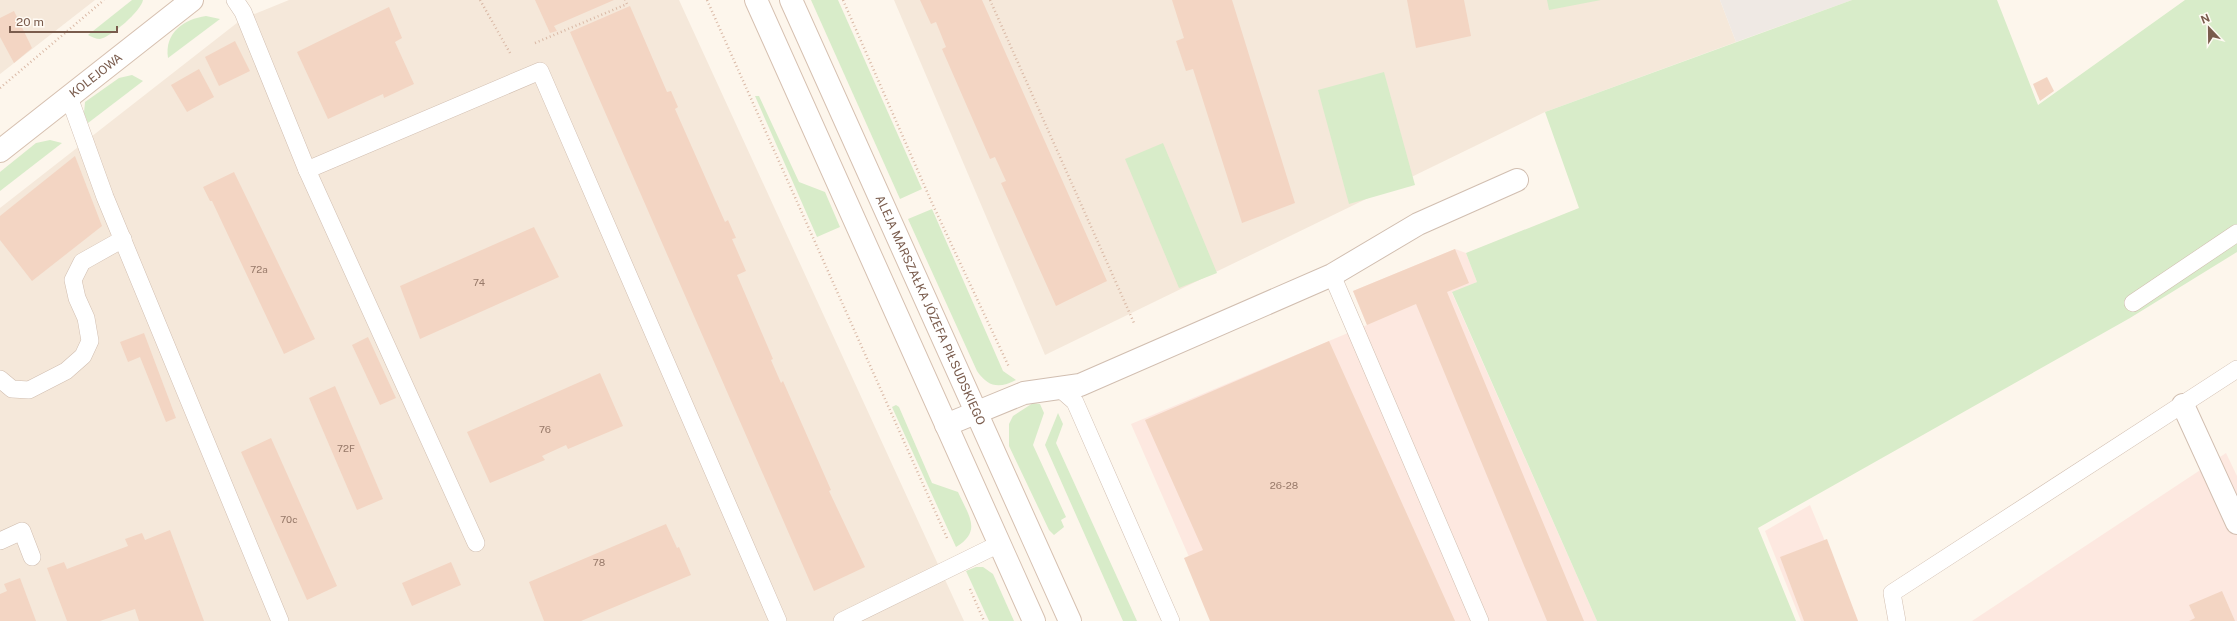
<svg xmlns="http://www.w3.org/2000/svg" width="2237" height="621" font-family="'Public Sans',sans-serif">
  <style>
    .residential { fill: #f5e8da }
    .commercial { fill: #fde8e0 }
    .industrial { fill: #efe9e4 }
    .green { fill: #d8ecc9 }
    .building { fill: #f3d5c3 }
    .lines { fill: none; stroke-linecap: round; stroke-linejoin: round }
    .lane-casing { stroke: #d1beb0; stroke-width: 18 }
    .street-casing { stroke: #d1beb0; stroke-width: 24 }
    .secondary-casing { stroke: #d6c0b0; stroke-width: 24 }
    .path { stroke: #d9b8a5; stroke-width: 2.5; stroke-dasharray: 1 3; stroke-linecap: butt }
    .lane { stroke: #fff; stroke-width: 17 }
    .street { stroke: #fff; stroke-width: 22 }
    .secondary { stroke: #fff; stroke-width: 22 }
    .labels { text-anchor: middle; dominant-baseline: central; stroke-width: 3.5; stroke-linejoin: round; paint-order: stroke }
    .number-label { font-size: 10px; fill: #987a6a }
    .street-label { font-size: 12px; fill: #7a5c4d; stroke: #fffaf3 }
  </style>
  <rect width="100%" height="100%" fill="#fdf6ec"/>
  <g class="residential">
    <path d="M0,0H95L0,74Z"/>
    <path d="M289,0H679L964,621H0V208L242,19Z"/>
    <path d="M894,0H1720L1736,42L1545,112L1045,355Z"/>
  </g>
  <g class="commercial">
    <path d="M1455,249L1466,253L1477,282L1452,293L1597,621H1217L1131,424L1367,325L1353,291Z"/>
    <path d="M2226,453L2237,476V621H1972Z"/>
    <path d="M1810,505L1858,621H1801L1765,531Z"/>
  </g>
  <path class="industrial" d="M1720,0H1852L1736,42Z"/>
  <g class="green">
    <path d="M132,0H143C141,11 111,37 100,39C96,39 92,37 88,35Z"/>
    <path d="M811,0H838L922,189L900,199Z"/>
    <path d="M1547,0H1601L1549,10Z"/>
    <path d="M1852,0H1997L2038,105L2185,0H2237V252L2130,318L1758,528L1796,621H1597L1452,292L1477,282L1466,253L1579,208L1545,112Z"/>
    <path d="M206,16L220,19L168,58C164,33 184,19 206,16Z"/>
    <path d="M1384,72L1415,185L1349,204L1318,90Z"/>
    <path d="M132,75L143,81L88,123L84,113L85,102L119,78Z"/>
    <path d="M755,96H759L799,182L825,192L840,227L817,237Z"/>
    <path d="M50,140L62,143L0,191V172L36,143Z"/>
    <path d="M1163,143L1217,273L1179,288L1125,159Z"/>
    <path d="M932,209L1003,371L1016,380C999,389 988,387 977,371L908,219Z"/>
    <path d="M1033,403L1040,404L1044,413L1033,445L1066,517L1061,520L1064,527L1054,535L1049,530L1009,446V424L1013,416Z"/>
    <path d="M896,405L899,407L932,483L958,492C968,515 983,531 956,547L892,407Z"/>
    <path d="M1058,413L1063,424L1056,443L1137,621H1123L1045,445Z"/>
    <path d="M976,567H983L993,574L1014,621H989L966,571Z"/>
  </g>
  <g class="building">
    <path d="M535,0H614L554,26L557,31L550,33Z"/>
    <path d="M920,0H982L1107,281L1056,306L1001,183L1006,181L995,157L990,159L942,49L946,47L936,22L931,24Z"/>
    <path d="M1172,0H1232L1295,203L1242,223L1193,69L1186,71L1176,41L1184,38Z"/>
    <path d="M1407,0H1464L1471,36L1416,48Z"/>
    <path d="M630,6L667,92L671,91L678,107L675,109L725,222L728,220L736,238L732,239L746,271L737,275L773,359L771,360L781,383L783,381L831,490L829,491L865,567L814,591L570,32Z"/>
    <path d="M389,7L402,38L395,42L414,84L384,98L383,94L328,119L297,52Z"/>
    <path d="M14,11L32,48L14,63L0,37V18Z"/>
    <path d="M235,41L250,71L219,86L205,57Z"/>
    <path d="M199,69L214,97L187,112L171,85Z"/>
    <path d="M2047,77L2054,91L2040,101L2033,84Z"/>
    <path d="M75,156L102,226L32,281L0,240V216Z"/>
    <path d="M234,172L315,339L284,354L212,201H210L203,187Z"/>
    <path d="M534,227L559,277L420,339L400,286Z"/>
    <path d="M1455,249L1469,283L1447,292L1584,621H1547L1416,304L1367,325L1353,291Z"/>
    <path d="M144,333L176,418L166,422L140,357L128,362L120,342Z"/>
    <path d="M368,337L396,398L380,405L352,345Z"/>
    <path d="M1329,341L1442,592L1455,621H1210L1184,558L1203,550L1145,420Z"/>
    <path d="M600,373L623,426L568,449L566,445L542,456L545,460L490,483L467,432Z"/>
    <path d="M335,386L383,499L357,510L309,398Z"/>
    <path d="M271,438L337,586L307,600L241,452Z"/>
    <path d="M666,524L677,548L679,547L691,575L581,621H544L529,582Z"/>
    <path d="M170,530L204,621H139L135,609L100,621H67L47,568L64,562L67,569L128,546L125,539L142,533L145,540Z"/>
    <path d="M1827,539L1858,621H1804L1780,557Z"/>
    <path d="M451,562L461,585L412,606L402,583Z"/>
    <path d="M20,578L36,621H0V594L7,591L4,584Z"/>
    <path d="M2222,591L2235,621H2189L2195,618L2189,605Z"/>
  </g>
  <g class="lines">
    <defs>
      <g id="lane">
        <path d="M235,0L243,12L307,170L540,71L778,621"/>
        <path d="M69,97L105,197L280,621"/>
        <path d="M307,170L476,543"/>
        <path d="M1332,275L1480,621"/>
        <path d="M2133,303L2237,233"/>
        <path d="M0,379L12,389L29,390L66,371L83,356L90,341L86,318L77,298L73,280L82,262L123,239"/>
        <path d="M1058,387L1075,402L1171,621"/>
        <path d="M0,541L22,531L32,557"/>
        <path d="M842,621L999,544"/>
        <path d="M1897,621L1892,593L2237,369"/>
      </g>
      <g id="street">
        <path d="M2183,405L2237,523"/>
        <path d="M946,425L1024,393L1080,385L1332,275L1418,224L1517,180"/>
      </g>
      <g id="secondary">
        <path d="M756,0L1034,621"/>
        <path id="s1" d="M791,0L1070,621"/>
        <path id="s2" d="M0,151L192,0"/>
      </g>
    </defs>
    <use href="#lane" class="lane-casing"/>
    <use href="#street" class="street-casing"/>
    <use href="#secondary" class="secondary-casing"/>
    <g class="path">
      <path d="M480,0L510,53"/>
      <path d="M707,0L947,538"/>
      <path d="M843,0L932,203L1009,367"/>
      <path d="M990,0L1134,323"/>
      <path d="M535,43L627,4L625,0"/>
      <path d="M0,88L104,0"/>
      <path d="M970,589L984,621"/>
    </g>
    <use href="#lane" class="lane"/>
    <use href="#street" class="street"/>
    <use href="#secondary" class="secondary"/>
  </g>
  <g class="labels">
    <g class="number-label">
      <text x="259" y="269">72a</text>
      <text x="479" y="282">74</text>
      <text x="545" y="429">76</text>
      <text x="346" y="448">72F</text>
      <text x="1284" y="485">26-28</text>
      <text x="289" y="519">70c</text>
      <text x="599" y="562">78</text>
    </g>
    <g class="street-label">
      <text stroke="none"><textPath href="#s2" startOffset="122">KOLEJOWA</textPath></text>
      <text stroke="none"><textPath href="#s1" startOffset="340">ALEJA MARSZAŁKA JÓZEFA PIŁSUDSKIEGO</textPath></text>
    </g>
  </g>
  <g transform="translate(2209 28) rotate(338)" stroke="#fffaf3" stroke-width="3" paint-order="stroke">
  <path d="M0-3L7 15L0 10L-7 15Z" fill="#7a5c4d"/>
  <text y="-6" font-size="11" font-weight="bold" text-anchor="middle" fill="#7a5c4d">N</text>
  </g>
  <path d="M10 26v6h107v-6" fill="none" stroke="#7a5c4d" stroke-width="2"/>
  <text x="16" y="26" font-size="12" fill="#7a5c4d" stroke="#fffaf3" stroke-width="3" paint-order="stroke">20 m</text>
</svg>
